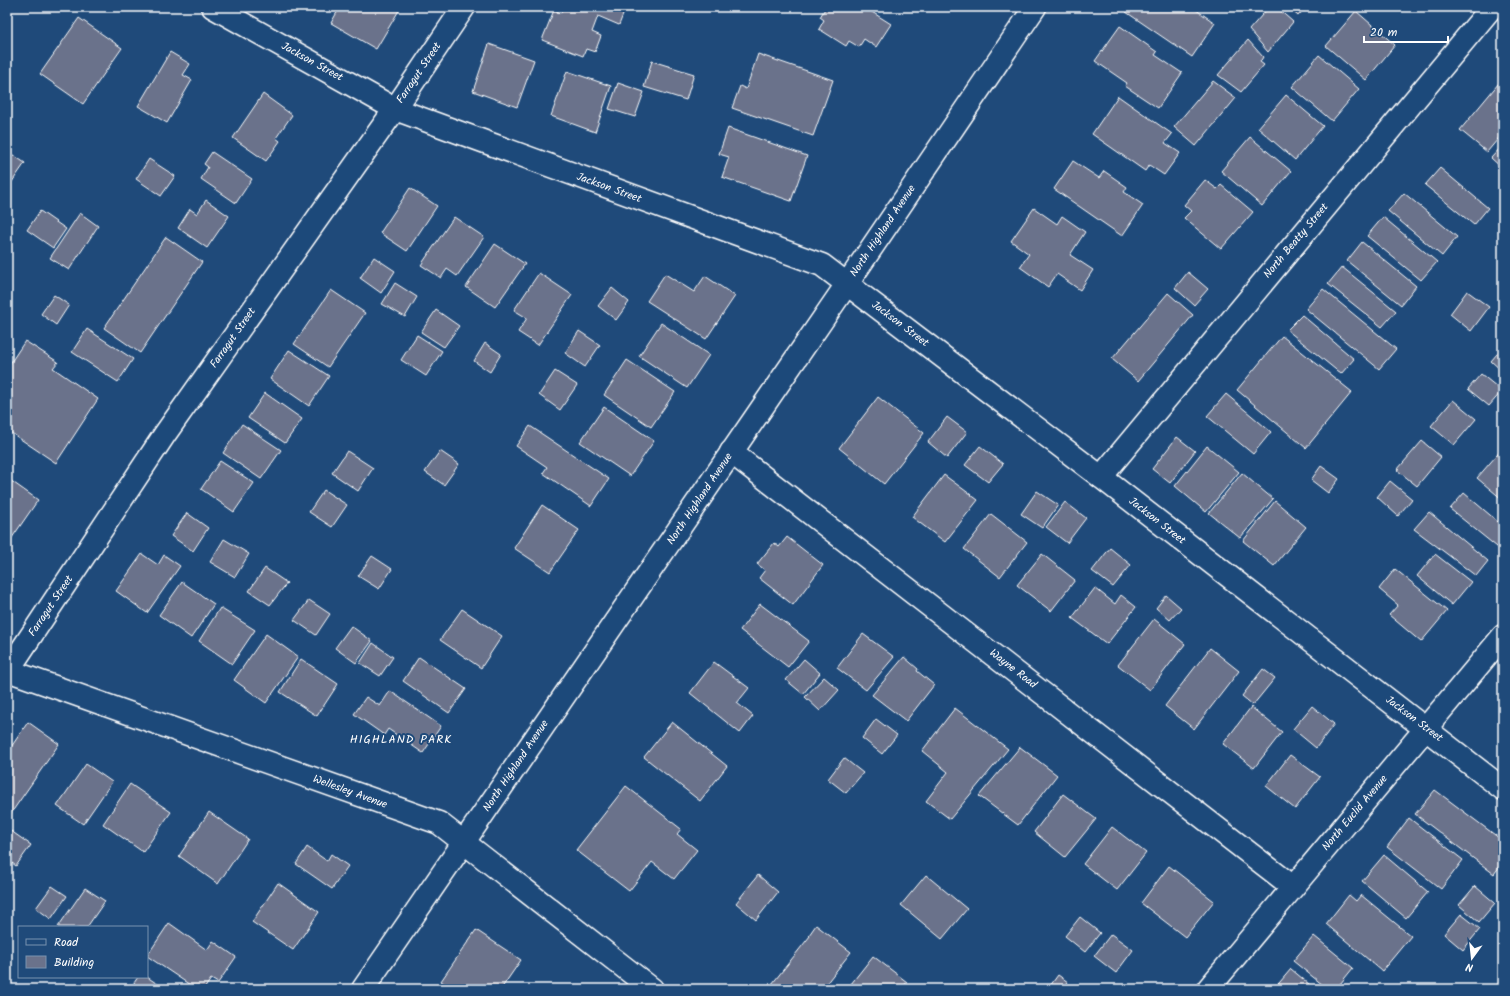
<svg xmlns="http://www.w3.org/2000/svg" width="1510" height="996" font-family="Kalam,sans-serif">
  <style>
    .building { fill: #6a728b; stroke: #fff }
    .lines { fill: none; stroke-linecap: round; stroke-linejoin: round }
    .minor-casing { stroke: #fff; stroke-width: 25 }
    .secondary-casing { stroke: #fff; stroke-width: 25 }
    .minor { stroke: #1f4a7a; stroke-width: 22 }
    .secondary { stroke: #1f4a7a; stroke-width: 22 }
    .labels { text-anchor: middle; dominant-baseline: central; stroke-width: 4; stroke-linejoin: round; paint-order: stroke }
    .street-label { font-size: 11px; fill: #fff; stroke: #1f4a7a }
    .neighbourhood-label { font-size: 12px; letter-spacing: 1px; fill: #fff; stroke: #1f4a7a }
  </style>
  <rect width="100%" height="100%" fill="#1f4a7a"/>
  <filter id="ink" filterUnits="userSpaceOnUse"><feTurbulence type="fractalNoise" baseFrequency=".025" numOctaves="2"/><feDisplacementMap in="SourceGraphic" scale="8" xChannelSelector="R" yChannelSelector="G"/><feConvolveMatrix kernelMatrix="1 2 1 2 8 2 1 2 1" color-interpolation-filters="sRGB"/></filter>
  <g filter="url(#ink)">
    <g class="building">
      <path d="M340,7H401L376,49L331,23Z"/>
      <path d="M563,7H626L619,25L598,16L592,32L601,36L595,52L586,49L583,56L542,40L554,10L561,13Z"/>
      <path d="M826,7H864L891,24L876,47L864,39L859,47L849,41L846,46L819,29L824,20L820,17Z"/>
      <path d="M1129,7H1192L1215,23L1192,57L1126,12Z"/>
      <path d="M1269,7H1276L1293,22L1268,52L1249,30Z"/>
      <path d="M1288,7H1306L1298,16Z"/>
      <path d="M1356,11L1395,45L1366,80L1326,46Z"/>
      <path d="M79,18L122,48L83,104L40,74Z"/>
      <path d="M1120,26L1157,52L1155,55L1182,73L1158,108L1125,86L1127,83L1095,61Z"/>
      <path d="M1248,40L1263,57L1260,62L1264,65L1241,92L1218,75Z"/>
      <path d="M489,44L534,60L517,107L473,91Z"/>
      <path d="M170,52L190,64L183,75L192,80L167,123L138,106Z"/>
      <path d="M758,54L833,80L813,136L732,108L740,86L746,89Z"/>
      <path d="M1319,55L1359,89L1332,121L1292,87Z"/>
      <path d="M652,61L694,74L686,100L644,87Z"/>
      <path d="M567,71L611,86L595,132L551,116Z"/>
      <path d="M1213,81L1236,98L1196,146L1174,127Z"/>
      <path d="M618,83L644,92L635,117L609,109Z"/>
      <path d="M1499,83L1503,86V133L1487,152L1460,130Z"/>
      <path d="M263,94L292,115L276,138L280,141L266,161L233,138Z"/>
      <path d="M1286,95L1323,126L1295,160L1258,128Z"/>
      <path d="M1118,96L1172,134L1165,143L1180,153L1164,175L1149,165L1145,171L1092,134Z"/>
      <path d="M728,128L807,156L791,201L722,177L729,157L719,154Z"/>
      <path d="M1250,137L1291,171L1262,206L1221,171Z"/>
      <path d="M1503,145V169L1491,158Z"/>
      <path d="M7,151L25,163L7,189Z"/>
      <path d="M212,152L252,179L236,203L201,179L208,167L204,164Z"/>
      <path d="M149,159L175,176L161,196L136,179Z"/>
      <path d="M1073,161L1099,178L1104,171L1127,187L1124,192L1143,205L1122,236L1054,189Z"/>
      <path d="M1440,168L1488,208L1474,225L1425,185Z"/>
      <path d="M1205,180L1217,189L1221,185L1253,212L1221,249L1184,218L1191,211L1184,205Z"/>
      <path d="M410,188L437,206L407,251L380,233Z"/>
      <path d="M1404,193L1457,237L1442,256L1388,211Z"/>
      <path d="M206,200L229,216L207,248L178,228L190,209L197,214Z"/>
      <path d="M1034,208L1057,224L1062,216L1085,232L1070,255L1093,270L1080,290L1057,274L1048,287L1020,267L1029,254L1011,241Z"/>
      <path d="M40,211L66,229L53,248L27,230Z"/>
      <path d="M80,213L98,226L69,270L50,258Z"/>
      <path d="M454,217L484,237L457,276L447,269L441,278L421,265Z"/>
      <path d="M1383,217L1437,262L1421,280L1367,236Z"/>
      <path d="M166,237L202,262L140,353L104,328Z"/>
      <path d="M1362,242L1416,286L1401,305L1347,261Z"/>
      <path d="M495,244L525,264L495,307L466,287Z"/>
      <path d="M374,257L395,271L381,293L360,278Z"/>
      <path d="M1342,267L1396,311L1382,327L1328,284Z"/>
      <path d="M1188,272L1208,289L1194,305L1175,288Z"/>
      <path d="M539,273L572,295L538,345L518,332L527,318L514,310Z"/>
      <path d="M665,274L694,292L705,276L735,296L706,339L647,301Z"/>
      <path d="M395,283L417,297L405,317L382,304Z"/>
      <path d="M612,288L629,302L616,320L598,306Z"/>
      <path d="M1323,289L1396,349L1379,369L1306,309Z"/>
      <path d="M331,290L365,313L328,367L294,344Z"/>
      <path d="M1467,291L1489,307L1471,331L1450,314Z"/>
      <path d="M1168,293L1193,315L1138,381L1112,359Z"/>
      <path d="M54,295L69,305L56,325L41,314Z"/>
      <path d="M436,310L459,326L444,347L421,332Z"/>
      <path d="M1302,315L1354,359L1341,374L1287,330Z"/>
      <path d="M661,323L709,355L687,388L639,356Z"/>
      <path d="M87,329L133,359L118,382L72,352Z"/>
      <path d="M579,331L600,345L585,367L565,353Z"/>
      <path d="M417,335L442,351L426,376L401,360Z"/>
      <path d="M1282,336L1352,392L1306,448L1237,390Z"/>
      <path d="M25,341L58,362L53,368L98,399L56,463L7,430V368Z"/>
      <path d="M485,343L501,354L490,372L474,361Z"/>
      <path d="M1503,347V372L1491,361Z"/>
      <path d="M289,350L329,376L309,406L270,379Z"/>
      <path d="M627,360L675,392L651,427L604,395Z"/>
      <path d="M555,371L577,385L560,410L539,395Z"/>
      <path d="M1481,374L1502,391L1489,406L1468,389Z"/>
      <path d="M265,393L302,419L285,443L248,418Z"/>
      <path d="M1226,394L1271,432L1253,454L1207,416Z"/>
      <path d="M878,397L924,433L884,484L839,448Z"/>
      <path d="M1453,400L1476,419L1454,445L1431,426Z"/>
      <path d="M604,407L654,441L630,476L580,442Z"/>
      <path d="M947,417L967,432L947,458L928,442Z"/>
      <path d="M242,424L281,450L261,479L223,453Z"/>
      <path d="M530,426L609,479L591,506L543,473L547,467L516,446Z"/>
      <path d="M1177,437L1195,451L1170,483L1152,469Z"/>
      <path d="M1422,441L1441,457L1417,486L1397,470Z"/>
      <path d="M980,446L1003,464L988,482L965,465Z"/>
      <path d="M1207,446L1239,472L1206,512L1175,486Z"/>
      <path d="M1503,448V500L1477,478Z"/>
      <path d="M347,451L373,468L358,491L332,473Z"/>
      <path d="M440,451L459,464L444,485L425,472Z"/>
      <path d="M220,461L254,483L234,512L201,489Z"/>
      <path d="M1321,466L1339,479L1328,493L1311,480Z"/>
      <path d="M1242,473L1273,499L1240,538L1209,513Z"/>
      <path d="M944,475L978,500L945,542L912,517Z"/>
      <path d="M7,478L38,500L7,545Z"/>
      <path d="M1390,481L1412,499L1398,516L1377,497Z"/>
      <path d="M324,490L347,505L332,527L309,512Z"/>
      <path d="M1037,491L1058,505L1042,528L1021,514Z"/>
      <path d="M1464,493L1503,526L1502,551L1450,509Z"/>
      <path d="M1275,501L1306,527L1274,566L1243,541Z"/>
      <path d="M1065,502L1086,518L1067,543L1046,527Z"/>
      <path d="M542,505L579,530L550,572L514,548Z"/>
      <path d="M1429,512L1488,561L1476,576L1414,529Z"/>
      <path d="M187,513L208,528L193,551L171,536Z"/>
      <path d="M991,514L1027,542L1000,577L964,549Z"/>
      <path d="M787,537L823,565L793,605L759,578L765,570L757,564L774,543L779,547Z"/>
      <path d="M224,539L249,554L235,577L210,562Z"/>
      <path d="M1110,548L1131,565L1113,587L1092,571Z"/>
      <path d="M142,554L158,565L164,555L180,566L147,613L116,591Z"/>
      <path d="M1042,554L1075,580L1051,611L1017,585Z"/>
      <path d="M1435,554L1471,582L1452,605L1417,576Z"/>
      <path d="M372,556L392,569L379,589L358,576Z"/>
      <path d="M265,568L287,583L270,605L249,591Z"/>
      <path d="M1395,569L1447,611L1421,642L1389,615L1398,605L1379,589Z"/>
      <path d="M182,582L214,604L191,638L159,615Z"/>
      <path d="M1095,588L1115,604L1121,595L1136,607L1107,644L1072,618Z"/>
      <path d="M1166,595L1181,608L1170,620L1156,608Z"/>
      <path d="M309,600L330,614L316,635L294,620Z"/>
      <path d="M760,604L809,641L788,667L740,630Z"/>
      <path d="M220,608L255,630L232,664L199,641Z"/>
      <path d="M462,609L502,636L481,668L440,640Z"/>
      <path d="M1154,619L1185,644L1150,690L1118,665Z"/>
      <path d="M351,626L372,641L356,663L335,648Z"/>
      <path d="M266,634L298,657L266,703L234,680Z"/>
      <path d="M863,634L894,657L866,690L837,668Z"/>
      <path d="M373,643L393,657L380,676L360,663Z"/>
      <path d="M1210,648L1239,671L1194,729L1165,706Z"/>
      <path d="M419,657L466,689L449,713L403,681Z"/>
      <path d="M904,657L918,669L917,671L934,685L906,721L872,695Z"/>
      <path d="M301,659L338,684L317,716L280,692Z"/>
      <path d="M804,659L820,673L803,694L786,680Z"/>
      <path d="M714,662L749,688L737,703L753,716L740,733L690,693Z"/>
      <path d="M1263,669L1275,678L1253,705L1242,696Z"/>
      <path d="M824,677L839,690L820,711L805,697Z"/>
      <path d="M390,691L441,726L423,753L388,729L384,735L354,714L366,697L380,706Z"/>
      <path d="M1312,706L1334,724L1316,748L1293,729Z"/>
      <path d="M1251,707L1282,732L1254,768L1223,744Z"/>
      <path d="M955,708L1008,749L950,819L926,801L948,772L922,751Z"/>
      <path d="M1503,717V725L1499,721Z"/>
      <path d="M876,719L897,735L882,754L862,738Z"/>
      <path d="M28,722L59,744L7,819V753Z"/>
      <path d="M672,722L727,766L700,801L644,757Z"/>
      <path d="M1020,747L1057,775L1018,825L979,796Z"/>
      <path d="M1290,755L1320,777L1295,809L1266,786Z"/>
      <path d="M844,758L863,773L846,793L828,779Z"/>
      <path d="M86,764L112,782L83,824L57,806Z"/>
      <path d="M130,784L171,812L143,852L103,824Z"/>
      <path d="M626,786L681,829L677,834L697,850L674,879L652,862L629,891L576,850Z"/>
      <path d="M1435,790L1503,841V862L1494,874L1415,814Z"/>
      <path d="M1063,794L1096,819L1065,857L1034,832Z"/>
      <path d="M209,812L248,839L218,884L179,856Z"/>
      <path d="M1409,818L1463,860L1441,889L1387,847Z"/>
      <path d="M1112,827L1146,853L1117,890L1083,864Z"/>
      <path d="M11,831L31,845L16,866L7,859V836Z"/>
      <path d="M307,847L327,861L331,854L348,866L332,889L296,864Z"/>
      <path d="M1384,855L1428,892L1406,918L1362,881Z"/>
      <path d="M1169,866L1214,901L1185,937L1141,903Z"/>
      <path d="M758,875L778,892L756,920L736,903Z"/>
      <path d="M926,875L967,909L942,939L901,905Z"/>
      <path d="M278,883L319,912L293,950L252,922Z"/>
      <path d="M52,886L67,896L51,919L36,908Z"/>
      <path d="M1475,886L1495,903L1479,922L1459,905Z"/>
      <path d="M85,888L105,901L87,927H58Z"/>
      <path d="M1349,895L1356,901L1361,895L1411,936L1382,971L1326,924Z"/>
      <path d="M1461,914L1480,929L1463,950L1444,934Z"/>
      <path d="M1080,917L1100,933L1085,952L1065,936Z"/>
      <path d="M169,923L207,950L213,941L236,957L218,983L211,979L204,989H196L147,956Z"/>
      <path d="M816,925L851,952L822,989H768L810,936L809,935Z"/>
      <path d="M476,930L521,960L501,989H452L441,981Z"/>
      <path d="M1111,934L1133,950L1116,973L1094,956Z"/>
      <path d="M1314,936L1353,968L1336,989H1328L1293,961Z"/>
      <path d="M873,956L907,982L902,989H847Z"/>
      <path d="M1291,969L1315,989H1274Z"/>
      <path d="M1058,975L1068,982L1063,989H1054L1050,986Z"/>
      <path d="M138,977H147L165,989H130Z"/>
    </g>
    <g class="lines">
      <defs>
        <g id="minor">
          <path d="M213,7L395,109L822,265L1101,477L1503,789"/>
          <path d="M731,452L1293,887"/>
          <path d="M1101,477L1492,7"/>
          <path d="M7,670L439,823L652,989"/>
          <path d="M7,672L165,434L395,109L464,7"/>
          <path d="M1208,989L1503,636"/>
        </g>
        <path id="secondary" d="M363,989L847,284L1035,7"/>
      </defs>
      <use href="#minor" class="minor-casing"/>
      <use href="#secondary" class="secondary-casing"/>
      <use href="#minor" class="minor"/>
      <use href="#secondary" class="secondary"/>
    </g>
  </g>
  <g class="labels">
    <g class="street-label">
      <text transform="translate(312 62) rotate(29)">Jackson Street</text>
      <text transform="translate(419 73) rotate(-56)">Farragut Street</text>
      <text transform="translate(609 188) rotate(20)">Jackson Street</text>
      <text transform="translate(883 231) rotate(-56)">North Highland Avenue</text>
      <text transform="translate(1296 241) rotate(-50)">North Beatty Street</text>
      <text transform="translate(900 324) rotate(37)">Jackson Street</text>
      <text transform="translate(233 338) rotate(-55)">Farragut Street</text>
      <text transform="translate(700 499) rotate(-56)">North Highland Avenue</text>
      <text transform="translate(1157 521) rotate(38)">Jackson Street</text>
      <text transform="translate(51 606) rotate(-56)">Farragut Street</text>
      <text transform="translate(1013 669) rotate(38)">Wayne Road</text>
      <text transform="translate(1414 719) rotate(37)">Jackson Street</text>
      <text transform="translate(516 766) rotate(-56)">North Highland Avenue</text>
      <text transform="translate(350 792) rotate(20)">Wellesley Avenue</text>
      <text transform="translate(1355 813) rotate(-50)">North Euclid Avenue</text>
    </g>
    <g class="neighbourhood-label">
      <text x="401" y="739">HIGHLAND PARK</text>
    </g>
  </g>
  <rect width="1510" height="996" fill="none" stroke="#1f4a7a" stroke-width="24"/>
  <rect x="12" y="12" width="1486" height="972" fill="none" stroke="#fff" stroke-width="1.5" filter="url(#ink)"/>
  <rect x="18" y="926" width="130" height="52" fill="#1f4a7a" stroke="#7992af"/>
  <rect x="26" y="939" width="20" height="6" fill="#1f4a7a" stroke="#7992af"/>
  <text x="54" y="946" font-size="12" fill="#ffffff">Road</text>
  <rect x="26" y="956" width="20" height="12" fill="#6a728b" stroke="#7992af"/>
  <text x="54" y="966" font-size="12" fill="#ffffff">Building</text>
  <g transform="translate(1472 958) rotate(195)" stroke="#1f4a7a" stroke-width="3" paint-order="stroke">
  <path d="M0-3L7 15L0 10L-7 15Z" fill="#ffffff"/>
  <text y="-6" font-size="11" font-weight="bold" text-anchor="middle" fill="#ffffff">N</text>
  </g>
  <path d="M1364 36v6h84v-6" fill="none" stroke="#ffffff" stroke-width="2"/>
  <text x="1370" y="36" font-size="12" fill="#ffffff" stroke="#1f4a7a" stroke-width="3" paint-order="stroke">20 m</text>
</svg>
